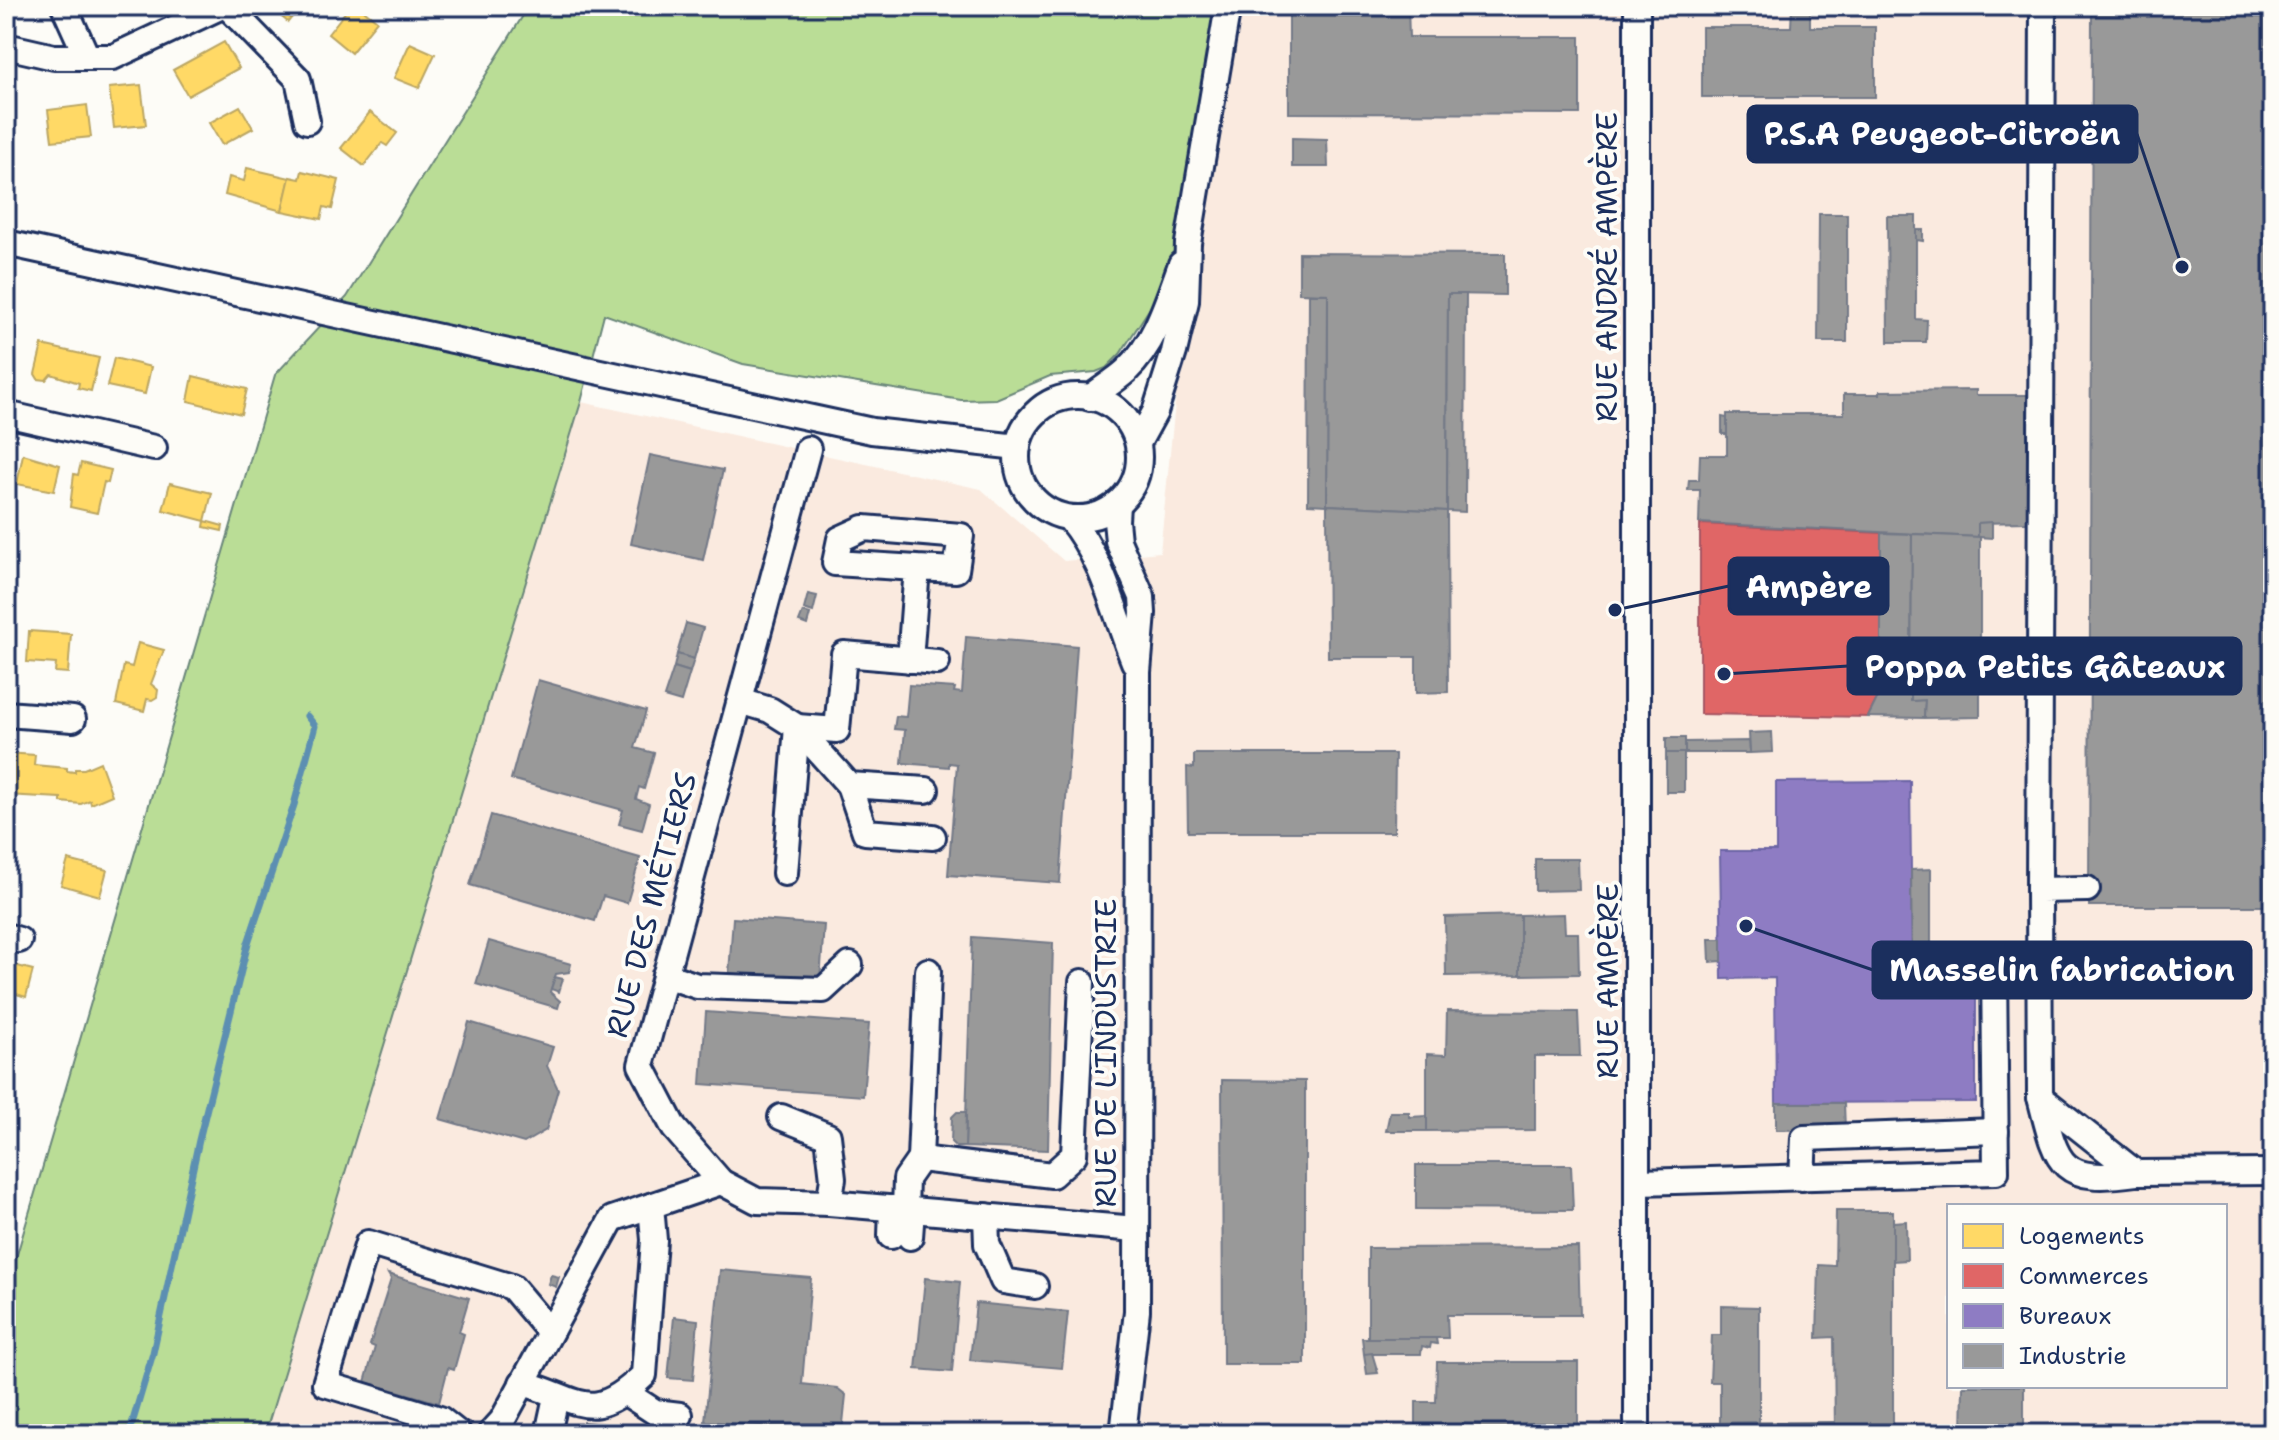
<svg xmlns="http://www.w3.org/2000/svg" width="2279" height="1440" font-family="'Shantell Sans',sans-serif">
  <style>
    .built { fill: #faeadf; fill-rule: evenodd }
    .green { fill: #badd96; stroke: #6a867a; stroke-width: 2 }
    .homes { fill: #ffd966; stroke: #bba664; stroke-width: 2 }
    .shops { fill: #e06666; stroke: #a55664; stroke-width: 2 }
    .offices { fill: #8e7cc3; stroke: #6c65a5; stroke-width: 2 }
    .industry { fill: #999; stroke: #737987; stroke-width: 2 }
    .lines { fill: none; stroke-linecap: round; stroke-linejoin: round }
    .stream { stroke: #5c8fb2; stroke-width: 7 }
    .minor-casing { stroke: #1b2f5e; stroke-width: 30 }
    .minor { stroke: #fdfcf7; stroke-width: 24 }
    .labels { text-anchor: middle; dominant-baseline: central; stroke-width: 8; stroke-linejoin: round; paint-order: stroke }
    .street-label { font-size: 30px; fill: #1b2f5e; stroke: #fdfcf7 }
    .leader { fill: none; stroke: #1b2f5e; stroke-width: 3 }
    .callout-dot { fill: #1b2f5e; stroke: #fdfcf7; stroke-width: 3 }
    .callout { fill: #1b2f5e; stroke: #1b2f5e; stroke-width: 3 }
    .callout-label { font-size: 32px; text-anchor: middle; font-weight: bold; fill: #fff }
  </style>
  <rect width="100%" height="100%" fill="#fdfcf7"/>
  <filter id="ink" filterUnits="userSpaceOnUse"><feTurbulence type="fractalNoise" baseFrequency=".0125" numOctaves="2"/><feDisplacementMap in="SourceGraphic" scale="16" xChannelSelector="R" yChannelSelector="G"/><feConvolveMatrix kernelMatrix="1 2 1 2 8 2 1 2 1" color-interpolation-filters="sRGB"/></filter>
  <g filter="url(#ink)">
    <path class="built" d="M1230,6H2273V1434H265L581,402L981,489L1064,561L1160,552L1191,245ZM1949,1206H2225V1386H1949Z"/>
    <path class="green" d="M529,6H1230L1191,245L1120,354L1106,368L1096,372L1050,376L996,399L961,400L743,364L604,314L581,402L265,1434H6V1292L275,375L347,297Z"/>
    <g class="homes">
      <path d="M268,6H301L288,22Z"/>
      <path d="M350,6H359L377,21L351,53L328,34Z"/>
      <path d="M224,42L239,68L188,96L173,70Z"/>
      <path d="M410,43L435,54L419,88L394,78Z"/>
      <path d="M141,85L146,125L114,128L109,88Z"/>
      <path d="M87,105L91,137L52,141L48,110Z"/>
      <path d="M240,106L253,128L222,145L209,123Z"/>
      <path d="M370,112L397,133L387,146L382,143L364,166L341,148Z"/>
      <path d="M247,168L290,178L282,211L225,195L229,177L244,181Z"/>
      <path d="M302,171L339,180L332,209L324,207L321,219L282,211L290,177L300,179Z"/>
      <path d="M42,345L99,358L91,391L78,388L79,383L51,374L46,380L38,379L35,374Z"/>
      <path d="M114,358L151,367L145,394L107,386Z"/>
      <path d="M193,376L247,389L241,414L188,401Z"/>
      <path d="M23,454L60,465L54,491L17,484Z"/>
      <path d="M81,463L111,470L108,483L104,482L97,513L70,507L74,474L78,475Z"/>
      <path d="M170,483L212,493L205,521L163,510Z"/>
      <path d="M205,521L223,526L222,531L204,527Z"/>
      <path d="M29,631L71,634L68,673L55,672L56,664L27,662Z"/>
      <path d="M138,643L164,650L151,684L158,690L157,697L152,700L147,699L144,711L116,704L124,665L132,667Z"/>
      <path d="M6,753L35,755L34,765L67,768V771L75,772V769H84L100,762L112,795L91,804L90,800L81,804L61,802V798L6,795Z"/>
      <path d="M68,860L107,870L100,896L61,885Z"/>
      <path d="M6,963L33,970L26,997L10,992L6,995Z"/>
    </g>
    <path class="shops" d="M1700,524L1881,533V691L1868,717L1700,714Z"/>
    <path class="offices" d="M1910,781L1912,962L1976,960V1102L1776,1103L1775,978L1722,979L1720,851H1776V782Z"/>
    <g class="industry">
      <path d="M1289,6H1408L1409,37H1580V114L1289,113Z"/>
      <path d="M1792,6H1810V27H1875V97H1702V27H1791Z"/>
      <path d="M2092,6H2273V906H2089Z"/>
      <path d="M1292,138L1327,139L1328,167H1292Z"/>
      <path d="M1819,214H1847V342H1818Z"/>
      <path d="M1887,216H1916V319L1927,320L1926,342H1888Z"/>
      <path d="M1916,230H1923V241L1916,240Z"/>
      <path d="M1299,253L1505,254V295L1448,294L1447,511L1327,505L1328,294L1299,293Z"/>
      <path d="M1309,294H1328L1327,505L1308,504Z"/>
      <path d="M1448,294H1466L1465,512L1447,511Z"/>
      <path d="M1976,390V395H2027V522L1978,523V537L1699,523L1700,490H1688L1689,480H1699L1700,455H1727V414H1844V394H1880V391Z"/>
      <path d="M1722,417L1727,418V434H1722Z"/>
      <path d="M650,455L723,470L703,560L631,544Z"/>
      <path d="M1327,505L1447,511L1448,692L1416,693V657H1328Z"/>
      <path d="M1992,522V538L1978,537V523Z"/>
      <path d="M1881,533L1912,534L1911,701L1925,700L1924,718L1868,717L1881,691Z"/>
      <path d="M1912,534L1980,537V717L1924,718L1925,700L1911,701Z"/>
      <path d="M808,594L817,596L813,612L804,609Z"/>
      <path d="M803,612L810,614L807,625L799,622Z"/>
      <path d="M686,623L703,628L694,659L677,654Z"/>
      <path d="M966,637L1077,646L1060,883L948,875L957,764L949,763V767L902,763L905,730L894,729L896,716L906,717L909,685L955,688L954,692L962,693Z"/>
      <path d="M677,654L694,659L690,672L674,667Z"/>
      <path d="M674,667L690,672L681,702L664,697Z"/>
      <path d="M538,680L646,711L635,748L654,753L644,789L639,787L636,799L649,804L642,830L619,824L623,810L511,779Z"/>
      <path d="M1772,732L1773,752L1750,753L1749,733Z"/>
      <rect x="1666" y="738" width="19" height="15"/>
      <path d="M1749,741L1750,753H1685V742Z"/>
      <rect x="1666" y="753" width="18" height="39"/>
      <path d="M1194,754H1395L1394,832H1188L1187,767L1194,768Z"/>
      <path d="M491,815L640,858L627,903L603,896L595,921L470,885Z"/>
      <path d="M1535,859H1578L1579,890L1535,891Z"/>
      <path d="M1931,869V961L1912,962L1911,870Z"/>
      <path d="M1564,914L1565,933H1578L1579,974L1520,975V915Z"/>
      <path d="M1520,915V975L1446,976L1445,917Z"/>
      <path d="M733,918L824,925L820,980L729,973Z"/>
      <path d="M972,937L1053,943L1048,1150L965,1147Z"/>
      <path d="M1709,939H1722V961L1710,962Z"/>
      <path d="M489,941L571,964L569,972L556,974L550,992L560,1001L558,1008L476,984Z"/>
      <path d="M555,977L563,979L559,992L551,989Z"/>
      <path d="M1447,1011L1578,1012L1580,1056H1535V1130L1427,1131V1054L1446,1055Z"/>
      <path d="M706,1012L869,1024L863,1096L701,1084Z"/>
      <path d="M469,1022L553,1047L547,1066L558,1089L546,1130L524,1143L440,1119Z"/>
      <path d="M1222,1080L1305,1081V1364H1223Z"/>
      <path d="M1776,1103H1844L1845,1129L1776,1130Z"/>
      <path d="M957,1112H966L965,1147H956L951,1142L952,1117Z"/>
      <path d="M1390,1112H1409V1117L1427,1116V1131H1386Z"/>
      <path d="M1416,1165H1571L1573,1210L1416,1209Z"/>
      <path d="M1836,1211H1893V1434H1835L1834,1337L1817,1338L1819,1265L1835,1266Z"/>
      <path d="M1906,1221L1907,1260L1893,1261V1222Z"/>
      <path d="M1578,1247L1580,1315H1447L1448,1338H1368V1248Z"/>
      <path d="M720,1270L811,1278L802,1384L837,1388L846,1395L842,1433L705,1421Z"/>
      <path d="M388,1274L469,1298L459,1332L464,1334L454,1370L448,1368L439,1403L365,1382L375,1347L370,1345L391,1279Z"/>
      <path d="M551,1275L559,1277L556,1287L548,1284Z"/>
      <path d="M925,1278L960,1282L952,1372L916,1369Z"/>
      <path d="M976,1303L1068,1312L1062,1368L970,1360Z"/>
      <path d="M1721,1306L1759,1307V1422L1720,1423V1382H1710L1712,1335H1721Z"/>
      <path d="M674,1317L698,1320L693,1380L668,1378Z"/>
      <path d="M1362,1338H1436L1437,1344L1431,1343L1430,1348L1422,1346L1421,1354H1364Z"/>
      <path d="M1372,1353L1378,1373L1367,1374L1364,1354Z"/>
      <path d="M1437,1362H1578V1434H1416V1402H1436Z"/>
      <path d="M1963,1386H2024V1434H1962Z"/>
      <path d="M583,1422L686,1431V1434H582Z"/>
      <path d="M1835,1422V1434H1701V1423Z"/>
      <path d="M903,1424L1029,1433V1434H902Z"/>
    </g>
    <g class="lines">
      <path class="stream" d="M129,1434L153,1353L199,1140L248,943L294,805L315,726L307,716"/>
      <defs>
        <g id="minor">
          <path d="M64,6L87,57"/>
          <path d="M227,6L298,79L307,121"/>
          <path d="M1637,6V1434"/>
          <path d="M6,46L54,57H113L222,6"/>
          <path d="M6,243L872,431L1018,447"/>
          <circle cx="1078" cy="457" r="61"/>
          <path d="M1090,398C1101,389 1115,381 1126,371C1155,344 1168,300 1181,264"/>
          <path d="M6,414L154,448"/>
          <path d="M1138,443L1155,412L1174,352L1186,301L1188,243L1228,6"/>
          <path d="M808,449L641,1065L674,1128L721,1182L757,1201L829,1203L1136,1229"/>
          <path d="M1117,504L1116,521L1118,541L1142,597L1143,613L1138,672L1137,1311L1123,1434"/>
          <path d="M1069,518C1104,560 1114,613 1134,662"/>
          <path d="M910,660L917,568L835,563L840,539L864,528L961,536L956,570L917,568"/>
          <path d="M740,701L770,710L797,727L849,785L926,790"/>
          <path d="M6,714L73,719"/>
          <path d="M849,785L865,832L933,837"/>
          <path d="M785,873L797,727L837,730L844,654L937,662"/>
          <path d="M2087,889L2039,890L2040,1097L2136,1173L2273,1172"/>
          <path d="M2039,890L2043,6"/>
          <path d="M6,936L19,940"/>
          <path d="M928,971L920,1159L1052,1175L1074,1155L1082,982"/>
          <path d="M665,975L697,986L823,990L850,965"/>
          <path d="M2040,1097C2057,1165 2059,1184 2136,1173"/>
          <path d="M781,1117L828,1136L833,1179L829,1203"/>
          <path d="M1802,1178L1804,1138L1996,1131"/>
          <path d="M1639,1182L1996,1172L1994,962"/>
          <path d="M905,1209L906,1179L920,1159"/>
          <path d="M986,1216L987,1244L1003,1281L1035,1286"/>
          <path d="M891,1236L892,1208"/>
          <path d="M910,1237L912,1210"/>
          <path d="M522,1383C580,1398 590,1427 644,1375L654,1240L651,1206"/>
          <path d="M626,1393L655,1412L680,1415"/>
          <path d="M459,1434L440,1419L325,1384L368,1243L512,1287L549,1331"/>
          <path d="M490,1434L502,1421L612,1219L721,1182"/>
          <path d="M548,1434L556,1397"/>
        </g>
      </defs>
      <use href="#minor" class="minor-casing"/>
      <use href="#minor" class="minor"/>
    </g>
  </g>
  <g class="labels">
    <g class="street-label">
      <text transform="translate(1606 267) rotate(-90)">RUE ANDRÉ AMPÈRE</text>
      <text transform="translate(651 905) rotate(-75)">RUE DES MÉTIERS</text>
      <text transform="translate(1607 981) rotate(-90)">RUE AMPÈRE</text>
      <text transform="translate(1105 1053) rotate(-90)">RUE DE L'INDUSTRIE</text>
    </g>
  </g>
  <path class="leader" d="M2182 267L2137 134M1615 610L1729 586M1724 674L1848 666M1746 926L1873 970"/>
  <g class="callout-dot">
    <circle cx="2182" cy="267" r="8"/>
    <circle cx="1615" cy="610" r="8"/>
    <circle cx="1724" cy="674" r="8"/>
    <circle cx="1746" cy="926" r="8"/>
  </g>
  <g class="callout">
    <rect x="1748" y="106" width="389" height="56" rx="8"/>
    <rect x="1729" y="558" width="159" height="56" rx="8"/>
    <rect x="1848" y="638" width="393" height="56" rx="8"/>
    <rect x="1873" y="942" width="378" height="56" rx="8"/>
  </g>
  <g class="callout-label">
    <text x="1942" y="145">P.S.A Peugeot-Citroën</text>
    <text x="1809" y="598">Ampère</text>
    <text x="2045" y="678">Poppa Petits Gâteaux</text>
    <text x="2062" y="981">Masselin fabrication</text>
  </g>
  <rect width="2279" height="1440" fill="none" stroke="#fdfcf7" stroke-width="32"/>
  <rect x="16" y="16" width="2247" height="1408" fill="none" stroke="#1b2f5e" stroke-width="3" filter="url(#ink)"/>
  <rect x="1947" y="1204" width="280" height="184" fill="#fdfcf7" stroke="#a3aaba" stroke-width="2"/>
  <rect x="1963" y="1224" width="40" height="24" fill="#ffd966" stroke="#a3aaba" stroke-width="2"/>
  <text x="2019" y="1244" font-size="24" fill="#1b2f5e">Logements</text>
  <rect x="1963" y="1264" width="40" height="24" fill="#e06666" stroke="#a3aaba" stroke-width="2"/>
  <text x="2019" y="1284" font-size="24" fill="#1b2f5e">Commerces</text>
  <rect x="1963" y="1304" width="40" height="24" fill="#8e7cc3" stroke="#a3aaba" stroke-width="2"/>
  <text x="2019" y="1324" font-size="24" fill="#1b2f5e">Bureaux</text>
  <rect x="1963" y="1344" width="40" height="24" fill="#999999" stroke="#a3aaba" stroke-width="2"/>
  <text x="2019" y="1364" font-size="24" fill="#1b2f5e">Industrie</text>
</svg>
